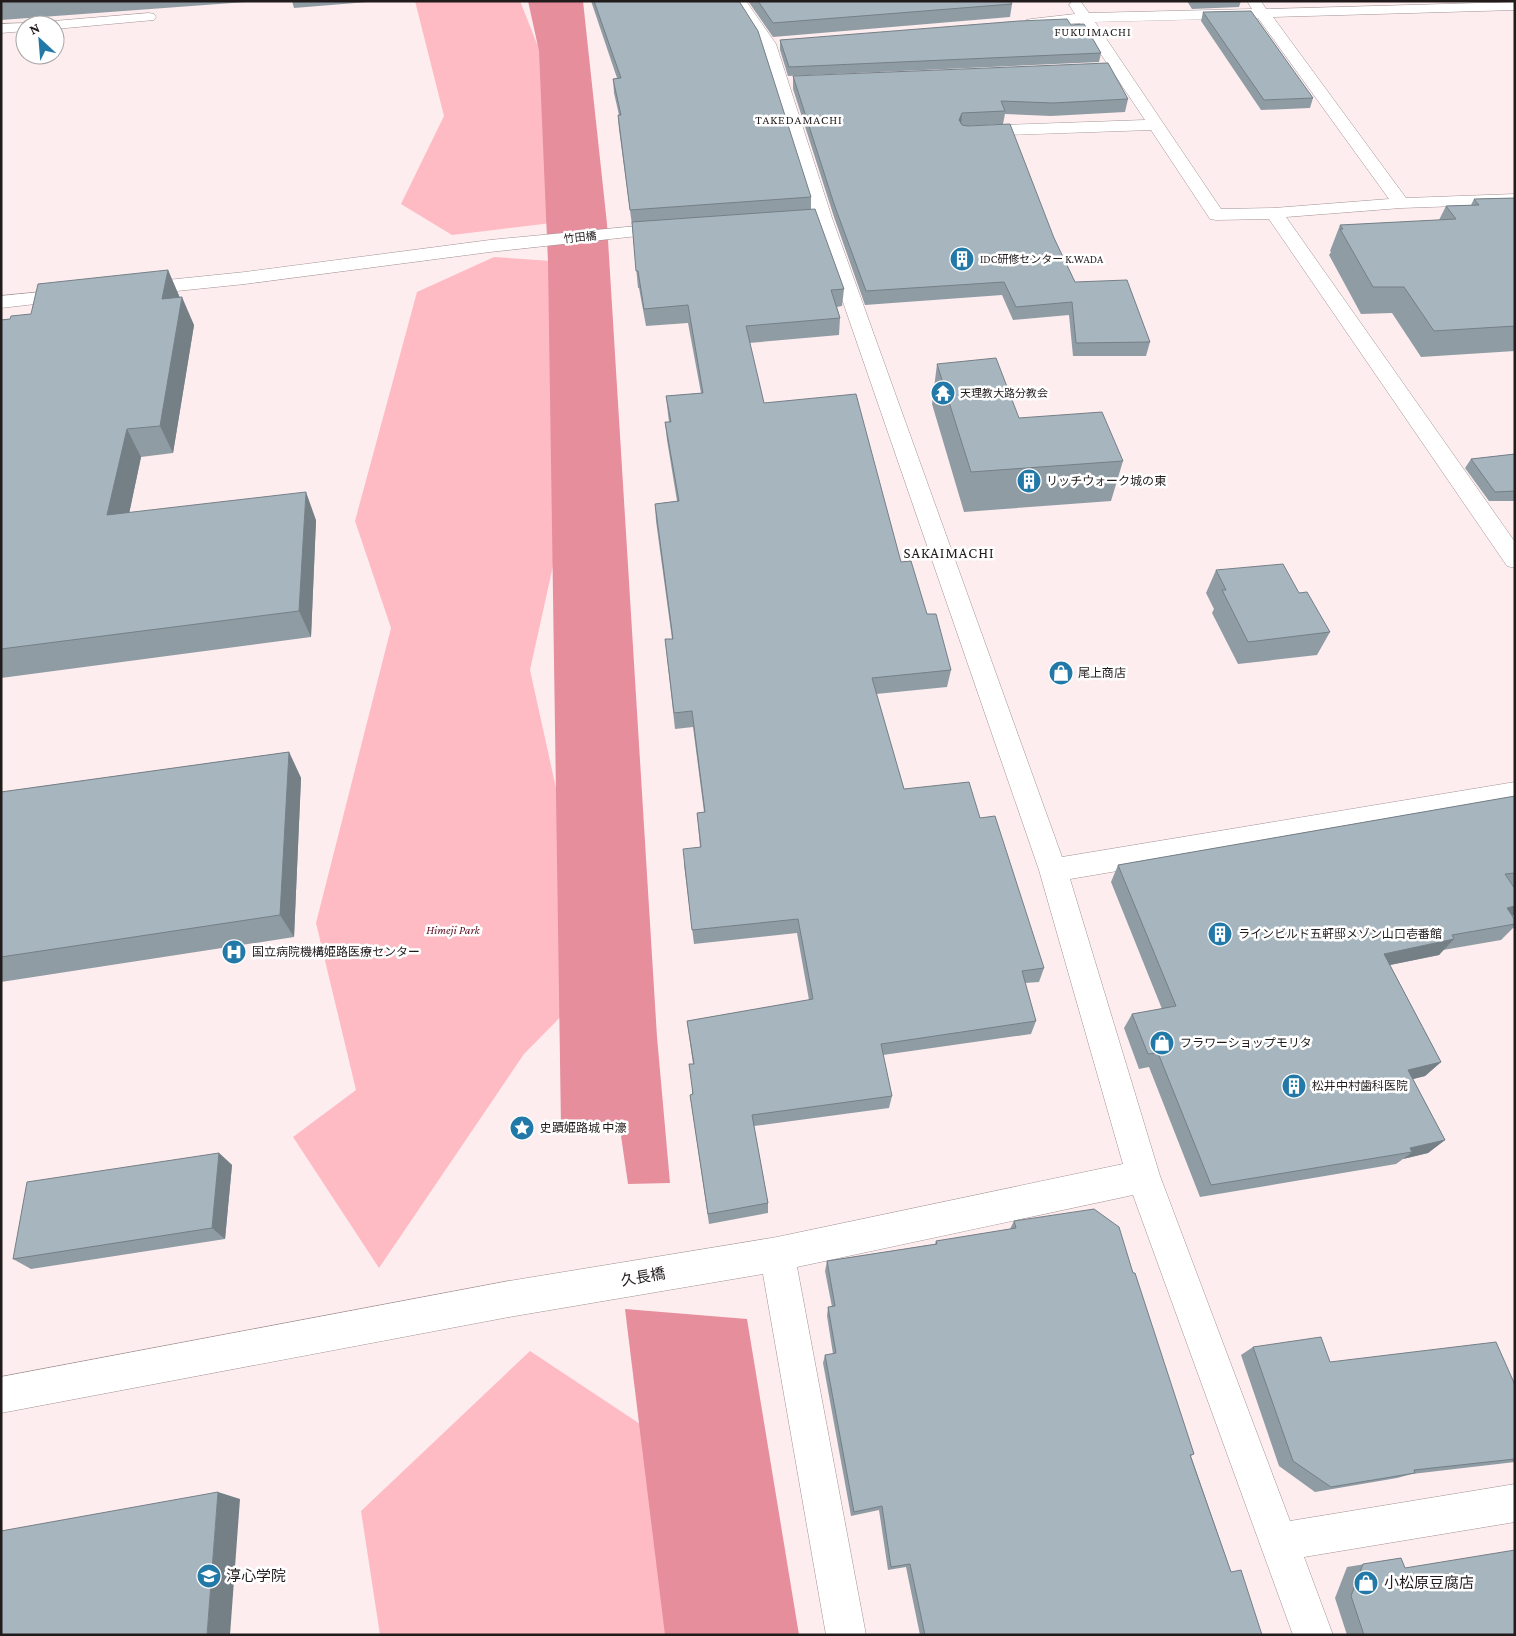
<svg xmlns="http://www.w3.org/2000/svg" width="1516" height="1636" font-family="'Crimson Pro','Noto Sans JP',serif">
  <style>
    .green { fill: #ffbbc4 }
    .water { fill: #e68e9c }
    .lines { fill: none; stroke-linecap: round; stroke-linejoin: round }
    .service-casing { stroke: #a39294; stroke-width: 1 }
    .minor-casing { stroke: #a39294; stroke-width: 1 }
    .tertiary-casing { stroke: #a39294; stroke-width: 1 }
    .service { fill: #fff; fill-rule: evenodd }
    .minor { fill: #fff; fill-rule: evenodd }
    .tertiary { fill: #fff; fill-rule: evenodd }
    .wall { fill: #909ca4 }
    .shaded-wall { fill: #757f86 }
    .building { fill: #a7b5bf; stroke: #757f86 }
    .labels { text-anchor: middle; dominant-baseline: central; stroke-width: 5; stroke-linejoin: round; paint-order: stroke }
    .far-street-label { font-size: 11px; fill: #211b1c; stroke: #fff }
    .far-poi-label { font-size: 11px; fill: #211b1c; stroke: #fff; text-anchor: start }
    .far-quarter-label { font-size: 12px; letter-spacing: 1px; fill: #211b1c; stroke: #fff }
    .poi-label { font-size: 12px; fill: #211b1c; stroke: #fff; text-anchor: start }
    .park-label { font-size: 12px; font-style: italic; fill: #5d0f25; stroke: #fff }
    .quarter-label { font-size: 15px; letter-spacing: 1px; fill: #211b1c; stroke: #fff }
    .near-street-label { font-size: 15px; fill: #211b1c; stroke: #fff }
    .near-poi-label { font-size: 15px; fill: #211b1c; stroke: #fff; text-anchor: start }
  </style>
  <rect width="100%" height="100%" fill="#fdedef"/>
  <g class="green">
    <path d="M415,1H520L562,107L560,222L452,235L401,204L444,116Z"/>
    <path d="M494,257L566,262L570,489L530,670L598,979L524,1054L379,1268L293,1137L356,1090L316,923L391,628L355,521L417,292Z"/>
    <path d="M530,1351L717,1475L739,1635H380L361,1511Z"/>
  </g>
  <g class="water">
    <path d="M528,1H583L607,224L657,1037L670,1183L628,1184L620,1129L561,1127L548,262L539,51Z"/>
    <path d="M625,1309L747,1319L799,1635H665Z"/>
  </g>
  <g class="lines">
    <defs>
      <g id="service">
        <path d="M149,13L154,14L156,17L154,20L55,29V25H47L49,22L54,21Z"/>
        <path d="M25,23L31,25H25V31L1,33V24Z"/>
      </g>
      <g id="minor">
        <path d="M732,1H746L776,44L832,218L1062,857L1515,782V804L1070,879L1160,1176L1290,1521L1515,1484V1522L1304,1557L1333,1635H1293L1133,1195L797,1267L866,1635H826L763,1274L509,1317L497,1311L491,1299L497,1287L509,1281L777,1237L1123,1164L1039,870L814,218L760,44Z"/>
        <path d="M1073,1L1081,2L1089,13L1252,9L1247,1H1261L1266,9L1515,2V10L1273,17L1406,198L1515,194V204L1401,208L1286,217L1515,542V568L1507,566L1269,219L1216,220L1210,219L1151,130L976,136L970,135L968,131L970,127L976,126L1145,120L1080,23L1031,27L1026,26L1024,23L1026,20L1031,19L1075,14L1069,5ZM1258,18L1389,199L1274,208L1221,209L1095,22Z"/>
        <path d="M669,223L675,224L678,228L675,232L490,252L245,284L138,295L131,293L128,289L131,285L138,283L245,272L490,240Z"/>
        <path d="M71,289L78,291L81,295L78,299L1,308V296Z"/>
      </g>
      <path id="tertiary" d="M509,1281L521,1287L527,1299L521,1311L509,1317L1,1413V1377Z"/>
    </defs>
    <use href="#service" class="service-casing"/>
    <use href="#minor" class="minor-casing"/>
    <use href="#tertiary" class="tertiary-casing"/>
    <use href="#service" class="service"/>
    <use href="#minor" class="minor"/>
    <use href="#tertiary" class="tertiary"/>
  </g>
  <g class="wall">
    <path d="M1,1H258L1,20Z"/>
    <path d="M292,1H380L294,8Z"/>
    <path d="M591,1H739L811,197V209L844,289L842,306L837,307L840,318L839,335L749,343L764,403L901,562L927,614L951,670L947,687L876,694L904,789L980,818L1044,968L1039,982L1025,983L1036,1021L1031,1034L883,1055L892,1096L889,1108L754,1126L768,1203V1213L709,1224L690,1095L692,1094L693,1064L687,1021L809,1000L797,933L694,944L684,864L700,847L697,813L704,812L693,727L675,729L665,639H672L656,521L655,504L677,501L667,440L665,422H669L668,414L666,396L701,393L688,323L646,326L639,288H638L632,225L619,129L618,115H619L614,93L613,79L617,78Z"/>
    <path d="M748,1H1010L1012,4L1010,17L773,37Z"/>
    <path d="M1187,1H1241L1239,7L1192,9Z"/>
    <path d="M1203,12L1313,98L1310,108L1261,110L1201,21Z"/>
    <path d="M1071,25L1101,53L1099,62L788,76L780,50V40Z"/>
    <path d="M793,76L1128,99L1125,112L1051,116L1005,114L1003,124L968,126L1054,238L1075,282L1150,342L1146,356H1073L1069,315L1013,320L1002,295L865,305L834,217L793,89Z"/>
    <path d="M1515,198V351L1421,357L1392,313L1361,314L1329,255L1331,252L1330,251L1340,225L1439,220L1446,206L1471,205L1474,199Z"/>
    <path d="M168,270L180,298L194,325L173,453L141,457L129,513L316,520L311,637L1,678V320L10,319L31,314Z"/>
    <path d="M937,364L1019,418L1123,461L1111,501L964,512L932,404Z"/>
    <path d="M1515,454V501H1489L1465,468L1471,459Z"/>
    <path d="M1216,570L1299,593L1330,632L1317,655L1238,664L1212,613L1214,609L1206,593Z"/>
    <path d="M289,752L301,778L294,937L1,982V792Z"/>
    <path d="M1515,796V887H1513L1515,889V914L1512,916L1515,920V926L1501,940L1443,950L1439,955L1390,965L1441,1062L1425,1076L1413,1079L1445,1140L1428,1153L1403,1159L1396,1164L1200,1197L1149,1067L1139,1069L1124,1028L1132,1014L1162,1009L1111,882L1118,865Z"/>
    <path d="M219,1153L232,1165L225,1239L31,1269L13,1259Z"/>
    <path d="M1014,1221L1133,1273L1194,1454L1191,1456L1231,1572L1262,1635H920L906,1567L888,1570L879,1510L851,1516L823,1363L825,1355L833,1354L827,1316L828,1307H832L825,1271L827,1261L935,1244L936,1241L1010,1229Z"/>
    <path d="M1253,1347L1330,1362L1515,1385V1462L1412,1474L1397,1478L1315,1492L1279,1466L1241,1355Z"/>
    <path d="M1401,1558L1405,1568L1515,1635H1347L1335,1598L1347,1567Z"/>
  </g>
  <g class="shaded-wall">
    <path d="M962,113L961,126L959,120Z"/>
    <path d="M168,270L180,298L162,299Z"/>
    <path d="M182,297L194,325L173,453L160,426Z"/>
    <path d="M127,429L141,457L123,543L107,515Z"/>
    <path d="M306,492L316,520L311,637L299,611Z"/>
    <path d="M289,752L301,778L294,937L280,915Z"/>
    <path d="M1515,906V914L1508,921L1507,908Z"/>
    <path d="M1454,939L1439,955L1370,969L1384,954Z"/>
    <path d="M1441,1062L1425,1076L1393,1084L1408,1070Z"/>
    <path d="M1445,1140L1428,1153L1403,1159L1412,1152L1410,1148Z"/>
    <path d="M219,1153L232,1165L225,1239L212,1228Z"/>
    <path d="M218,1492L240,1499L230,1635H207Z"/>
  </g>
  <g class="building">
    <path d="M594,1H739L758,31L811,197L630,210L618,115H621L613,79L621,78Z"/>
    <path d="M758,1H1010L1012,4L773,23Z"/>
    <path d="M1251,11L1313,98L1264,100L1203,12Z"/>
    <path d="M1067,19L1071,25L1084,24L1101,53L789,67L780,40L1019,21Z"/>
    <path d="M1108,63L1128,99L1053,103L1001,101L1005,111L962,113L959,120L962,125L968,126L1010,124L1054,238L1075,282L1127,280L1150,342L1076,343L1072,302L1016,307L1004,282L866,291L834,204L793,76Z"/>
    <path d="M1515,198V326L1434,331L1404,287H1373L1340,229H1343L1340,225L1456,219L1446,206L1479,205L1474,199Z"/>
    <path d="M815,209L844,289L831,290L840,318L746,326L764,403L856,394L901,562L911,561L927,614H936L951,670L872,678L904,789L969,782L980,818L995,816L1044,968L1022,971L1036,1021L881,1044L892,1096L752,1115L768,1203L708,1214L690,1095L693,1094L689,1064H694L687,1021L813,999L798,919L692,930L683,849L701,847L697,813L705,812L692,711L674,713L665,639H673L655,504L679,501L665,422H671L666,396L703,393L688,305L644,309L638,271H636L632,222Z"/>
    <path d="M168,270L162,299L182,297L160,426L127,429L107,515L306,492L299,611L1,649V320L10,319L11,316L31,314L38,284Z"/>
    <path d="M996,358L1019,418L1102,412L1123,461L971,472L937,364Z"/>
    <path d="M1515,454V491L1495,492L1471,459Z"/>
    <path d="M1283,564L1299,593L1307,592L1330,632L1248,642L1222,590H1226L1216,570Z"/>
    <path d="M289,752L280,915L1,957V792Z"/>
    <path d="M1515,796V873L1505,874L1515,889V906L1507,908L1515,920V924L1452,935L1454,939L1384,954L1441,1062L1408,1070L1445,1140L1410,1148L1412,1152L1211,1185L1158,1053L1148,1054L1132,1014L1176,1006L1118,865Z"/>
    <path d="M219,1153L212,1228L13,1259L27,1182Z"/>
    <path d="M1094,1209L1119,1227L1133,1273H1135L1194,1454L1190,1455L1231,1572L1241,1570L1262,1635H925L910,1564L891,1567L882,1506L854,1512L825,1355L836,1353L828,1307L835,1306L827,1261L937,1244L936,1241L1016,1228L1014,1221Z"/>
    <path d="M1321,1337L1330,1362L1496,1342L1515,1385V1459L1414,1470L1415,1473L1331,1487L1293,1461L1253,1347Z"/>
    <path d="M218,1492L207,1635H1V1531Z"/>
    <path d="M1515,1550V1635H1364L1351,1596L1363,1564L1401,1558L1405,1568Z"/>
  </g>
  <defs>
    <symbol id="building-disc" viewBox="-11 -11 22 22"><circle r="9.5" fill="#2279a8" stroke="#fff"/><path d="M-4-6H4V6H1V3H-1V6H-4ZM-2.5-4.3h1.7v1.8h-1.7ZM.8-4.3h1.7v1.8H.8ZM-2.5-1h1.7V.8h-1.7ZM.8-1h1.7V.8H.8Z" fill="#fff"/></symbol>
    <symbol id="temple-disc" viewBox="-11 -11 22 22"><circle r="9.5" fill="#2279a8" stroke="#fff"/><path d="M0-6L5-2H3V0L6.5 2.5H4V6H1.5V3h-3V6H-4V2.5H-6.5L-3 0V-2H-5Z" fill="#fff"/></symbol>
    <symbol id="shop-disc" viewBox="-11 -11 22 22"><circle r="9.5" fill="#2279a8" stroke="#fff"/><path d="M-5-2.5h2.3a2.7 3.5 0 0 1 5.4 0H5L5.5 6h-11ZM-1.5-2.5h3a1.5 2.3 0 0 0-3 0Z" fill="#fff"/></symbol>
    <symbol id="hospital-disc" viewBox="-11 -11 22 22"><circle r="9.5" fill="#2279a8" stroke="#fff"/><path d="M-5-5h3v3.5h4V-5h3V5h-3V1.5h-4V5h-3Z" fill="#fff"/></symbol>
    <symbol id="sight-disc" viewBox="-11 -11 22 22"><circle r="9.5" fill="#2279a8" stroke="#fff"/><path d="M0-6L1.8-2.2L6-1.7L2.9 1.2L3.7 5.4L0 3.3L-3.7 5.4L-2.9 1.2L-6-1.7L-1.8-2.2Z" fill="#fff"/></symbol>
    <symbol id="school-disc" viewBox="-11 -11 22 22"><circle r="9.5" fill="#2279a8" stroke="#fff"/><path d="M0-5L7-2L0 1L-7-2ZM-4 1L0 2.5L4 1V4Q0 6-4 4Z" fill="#fff"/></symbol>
  </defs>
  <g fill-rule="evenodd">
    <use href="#building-disc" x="948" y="245" width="28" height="28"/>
    <use href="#temple-disc" x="929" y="379" width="28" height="28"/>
    <use href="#building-disc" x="1015" y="467" width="28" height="28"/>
    <use href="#shop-disc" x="1047" y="659" width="28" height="28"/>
    <use href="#building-disc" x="1206" y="920" width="28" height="28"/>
    <use href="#hospital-disc" x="220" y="938" width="28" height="28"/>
    <use href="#shop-disc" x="1148" y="1029" width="28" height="28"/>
    <use href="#building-disc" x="1280" y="1072" width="28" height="28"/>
    <use href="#sight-disc" x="508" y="1114" width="28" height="28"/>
    <use href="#school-disc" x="195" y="1562" width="28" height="28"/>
    <use href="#shop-disc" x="1352" y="1569" width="28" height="28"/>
  </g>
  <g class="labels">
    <g class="far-street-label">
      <text transform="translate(580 237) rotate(-6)">竹田橋</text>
    </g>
    <g class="far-poi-label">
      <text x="980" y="259">IDC研修センター K.WADA</text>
      <text x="960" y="393">天理教大路分教会</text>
    </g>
    <g class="far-quarter-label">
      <text x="1093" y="32">FUKUIMACHI</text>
      <text x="799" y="120">TAKEDAMACHI</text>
    </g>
    <g class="poi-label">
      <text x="1046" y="481">リッチウォーク城の東</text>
      <text x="1078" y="673">尾上商店</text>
      <text x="1238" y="934">ラインビルド五軒邸メゾン山口壱番館</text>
      <text x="252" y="952">国立病院機構姫路医療センター</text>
      <text x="1180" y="1043">フラワーショップモリタ</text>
      <text x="1312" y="1086">松井中村歯科医院</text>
      <text x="540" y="1128">史蹟姫路城 中濠</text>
    </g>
    <g class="park-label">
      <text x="453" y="930">Himeji Park</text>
    </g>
    <g class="quarter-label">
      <text x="949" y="553">SAKAIMACHI</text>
    </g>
    <g class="near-street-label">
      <text transform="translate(643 1277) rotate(-10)">久長橋</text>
    </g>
    <g class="near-poi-label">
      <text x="226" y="1576">淳心学院</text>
      <text x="1384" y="1583">小松原豆腐店</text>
    </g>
  </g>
  <rect width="1516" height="1636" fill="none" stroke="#211b1c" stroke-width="5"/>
  <g transform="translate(40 40) rotate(334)"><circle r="24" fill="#ffffff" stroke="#a6a4a4"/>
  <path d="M0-4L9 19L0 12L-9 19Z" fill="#2279a8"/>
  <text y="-8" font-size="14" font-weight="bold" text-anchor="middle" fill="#211b1c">N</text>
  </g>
</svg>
